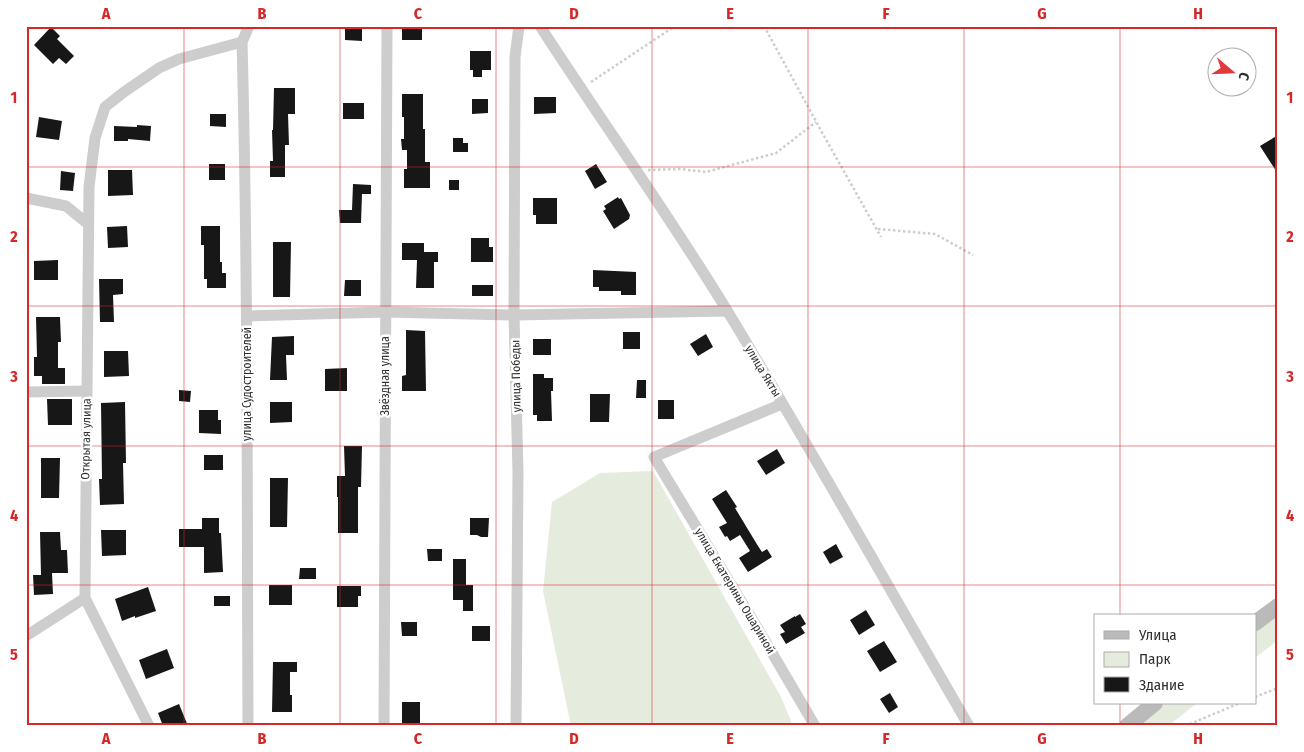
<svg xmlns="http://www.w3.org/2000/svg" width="1304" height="752" font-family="'Fira Sans Condensed',sans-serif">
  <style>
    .green { fill: #e5ecde }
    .building { fill: #171717 }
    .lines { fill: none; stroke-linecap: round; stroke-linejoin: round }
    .path { stroke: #cdcdcd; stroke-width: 2.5; stroke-dasharray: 2.5 2.5; stroke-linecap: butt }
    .street { stroke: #cdcdcd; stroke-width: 11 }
    .secondary { stroke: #bababa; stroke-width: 16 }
    .grid { fill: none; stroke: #d62828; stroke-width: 1; stroke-opacity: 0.55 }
    .labels { text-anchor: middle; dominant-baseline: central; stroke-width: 5; stroke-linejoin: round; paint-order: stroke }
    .street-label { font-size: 12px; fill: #303030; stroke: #fff }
    .neatline { fill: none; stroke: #d62828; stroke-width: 2 }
    .grid-label { font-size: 16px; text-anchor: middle; font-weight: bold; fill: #d62828 }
  </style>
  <rect width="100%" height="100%" fill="#fff"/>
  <g class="green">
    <path d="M653,471L781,697L793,726H571L543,591L552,502L600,473Z"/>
    <path d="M1278,606V640L1255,658V626Z"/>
    <path d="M1164,703H1197L1168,726H1138Z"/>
  </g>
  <g class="building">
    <path d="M345,26H362V41L345,40Z"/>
    <rect x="402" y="26" width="20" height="14"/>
    <path d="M51,27L60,36L57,39L74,56L66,64L59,58L53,64L34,45Z"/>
    <path d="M470,51H491V70H482V77H473V70H470Z"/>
    <path d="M274,88H295V114H288L289,145H285V177H270V161H273L272,130H273Z"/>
    <path d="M402,94H423V129H425V162H430V188H404V169H407V150H402L401,139H404V117H402Z"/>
    <path d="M534,97H556V113L534,114Z"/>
    <path d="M472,99H488V113L472,114Z"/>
    <rect x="343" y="103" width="21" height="16"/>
    <path d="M210,114H226V127L210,126Z"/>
    <path d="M39,117L62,121L59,140L36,137Z"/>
    <path d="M137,125L151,126L150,141L128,139V141H114V126L137,127Z"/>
    <path d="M1278,135V174L1260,146Z"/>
    <path d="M453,138H463V143H468V152H453Z"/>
    <rect x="209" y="164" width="16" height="16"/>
    <path d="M596,164L607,182L595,189L585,171Z"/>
    <path d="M108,170H132L133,195L108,196Z"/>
    <path d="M61,171L75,173L73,191L60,190Z"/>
    <rect x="449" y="180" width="10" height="10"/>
    <path d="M353,184L371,185V194H362L361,223H340L339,210H352Z"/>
    <path d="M618,197L619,199L621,198L630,215L629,219L614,229L603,211L606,209L604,206Z"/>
    <path d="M533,198H557V224H536V215H533Z"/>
    <path d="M127,226L128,247L108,248L107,227Z"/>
    <path d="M201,226H220V262H222V273H226V288H207V279H204V245H201Z"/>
    <path d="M471,238H489V247H493V262H471Z"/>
    <path d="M273,242H291L290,297H273Z"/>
    <path d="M402,243H424V252H438V262H434V288H416L417,260H402Z"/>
    <path d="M58,260V280H34V261Z"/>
    <path d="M593,270L636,272V295H621V291H599V287H593Z"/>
    <path d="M99,279H123V294L113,295L114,322H100Z"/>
    <path d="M345,280H361V296H344Z"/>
    <rect x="472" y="285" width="21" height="11"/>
    <path d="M36,317H60L61,342H58V368H65V384H42V376H34V357H37Z"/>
    <path d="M406,330L425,331L426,391H402V376L406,375Z"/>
    <rect x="623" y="332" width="17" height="17"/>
    <path d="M706,334L713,347L698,356L690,344Z"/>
    <path d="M294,336V355H286L287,380H270L272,337Z"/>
    <rect x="533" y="339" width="18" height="16"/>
    <path d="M104,351H128L129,376L104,377Z"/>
    <path d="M347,368V391H325V369Z"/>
    <path d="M533,374H544V378H553V391H551L552,421H537V415H533Z"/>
    <path d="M637,380H646V398H636Z"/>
    <path d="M179,390L191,391L190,402L179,401Z"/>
    <path d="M590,394H610L609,422H590Z"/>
    <path d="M47,399H72V425H48Z"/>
    <rect x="658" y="400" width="16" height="19"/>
    <path d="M125,402L126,463H123L124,504L100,505L99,479H102L101,403Z"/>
    <path d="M270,402H292V422L270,423Z"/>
    <path d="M199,410H218V420H221V434L199,433Z"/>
    <path d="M344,446H362L361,487H358V533H338V497H337V476H345Z"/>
    <path d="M777,449L785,463L766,475L757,461Z"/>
    <rect x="204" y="455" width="19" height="15"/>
    <path d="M41,458H60L59,498H41Z"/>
    <path d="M270,478H288L287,527H270Z"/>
    <path d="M726,490L737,507L735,508L758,546L762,552L767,549L772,557L748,572L739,558L750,551L740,535L730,541L727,536L725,537L719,527L727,523L712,499Z"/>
    <path d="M202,518H219V533H221L223,572L204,573V547H179V529H202Z"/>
    <path d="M470,518H489L488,537H481L477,535H470Z"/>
    <path d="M101,530H126V555L102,556Z"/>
    <path d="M40,532H60L61,550H67L68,573H52L53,594L34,595L33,575H41Z"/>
    <path d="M836,544L843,557L830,564L823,552Z"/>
    <path d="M427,549H442V561H428Z"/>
    <path d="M453,559H466V585H473V611H463V600H453Z"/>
    <path d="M300,568H316V579H299Z"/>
    <rect x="269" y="585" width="23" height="20"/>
    <path d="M337,586H361V596H358V607H337Z"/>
    <path d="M148,587L156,611L135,618V616L122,621L115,599Z"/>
    <rect x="214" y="596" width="16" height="10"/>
    <path d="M866,610L875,625L859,635L850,620Z"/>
    <path d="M800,614L806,624L801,627L805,633L786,644L780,634L785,632L780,625L795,616V617Z"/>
    <path d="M401,622H417V636H402Z"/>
    <rect x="472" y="626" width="18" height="15"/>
    <path d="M884,641L897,662L880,672L867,651Z"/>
    <path d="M167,649L174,668L146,679L139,660Z"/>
    <path d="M273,662H297V672H290V695H292V712H272Z"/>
    <path d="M890,693L898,707L889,713L880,699Z"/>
    <rect x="402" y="702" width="18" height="23"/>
    <path d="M179,704L188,726H163L158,713Z"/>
  </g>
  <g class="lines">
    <g class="path">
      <path d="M764,26L824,136L881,237"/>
      <path d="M591,82L675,26"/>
      <path d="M648,170L680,169L706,172L776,153L816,122"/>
      <path d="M878,229L935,234L973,255"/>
      <path d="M1255,697L1278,688"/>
      <path d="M1185,726L1240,703"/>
    </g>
    <g class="street">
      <path d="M540,26C602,122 669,215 728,312C811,449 889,588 969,726"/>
      <path d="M242,42C248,270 247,498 248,726"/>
      <path d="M26,198L66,206L88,224"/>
      <path d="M247,316L386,312L514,315L727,311"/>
      <path d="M26,392L86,391"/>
      <path d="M782,404L654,457L764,639L815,726"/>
      <path d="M26,636L85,598"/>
      <path d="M149,726L85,598L89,187L95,138L105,107L124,92L159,68L179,59L242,42L249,26"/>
      <path d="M384,726L387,26"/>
      <path d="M516,726L518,472L514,315L515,57L519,26"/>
    </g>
    <g class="secondary">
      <path d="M1255,623L1278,606"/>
      <path d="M1127,726L1155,703"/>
    </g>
  </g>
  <path class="grid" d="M184,26V726M340,26V726M496,26V726M652,26V726M808,26V726M964,26V726M1120,26V616M26,167H1278M26,306H1278M26,446H1278M26,585H1278M1120,703V726"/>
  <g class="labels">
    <g class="street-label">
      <text transform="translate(763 371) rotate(59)">улица Якты</text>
      <text transform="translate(385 376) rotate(-90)">Звёздная улица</text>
      <text transform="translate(516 376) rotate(-91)">улица Победы</text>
      <text transform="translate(247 384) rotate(-90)">улица Судостроителей</text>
      <text transform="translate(86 439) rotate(-89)">Открытая улица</text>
      <text transform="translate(735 591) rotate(59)">улица Екатерины Ошариной</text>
    </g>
  </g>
  <rect width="1304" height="752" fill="none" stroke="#ffffff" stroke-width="55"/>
  <rect x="1094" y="614" width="162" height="90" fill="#ffffff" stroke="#acacac"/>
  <rect x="1104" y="631" width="25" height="8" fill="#bababa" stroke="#acacac"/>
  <text x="1139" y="640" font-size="15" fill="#303030">Улица</text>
  <rect x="1104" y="652" width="25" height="15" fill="#e5ecde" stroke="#acacac"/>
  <text x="1139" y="664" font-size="15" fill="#303030">Парк</text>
  <rect x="1104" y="677" width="25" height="15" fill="#171717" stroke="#acacac"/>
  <text x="1139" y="690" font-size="15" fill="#303030">Здание</text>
  <g transform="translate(1232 72) rotate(109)"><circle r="24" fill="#ffffff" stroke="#acacac"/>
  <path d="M0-4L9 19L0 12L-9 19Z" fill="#e0393e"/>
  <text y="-8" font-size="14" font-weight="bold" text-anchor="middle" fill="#303030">С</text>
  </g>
  <rect x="28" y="28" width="1248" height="696" class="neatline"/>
  <g class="grid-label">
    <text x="106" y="19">A</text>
    <text x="262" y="19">B</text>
    <text x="418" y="19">C</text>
    <text x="574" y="19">D</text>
    <text x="730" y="19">E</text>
    <text x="886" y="19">F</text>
    <text x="1042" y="19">G</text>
    <text x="1198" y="19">H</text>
    <text x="14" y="103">1</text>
    <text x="1290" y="103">1</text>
    <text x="14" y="242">2</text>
    <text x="1290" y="242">2</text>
    <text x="14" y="382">3</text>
    <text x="1290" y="382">3</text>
    <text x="14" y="521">4</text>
    <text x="1290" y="521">4</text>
    <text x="14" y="660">5</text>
    <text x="1290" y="660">5</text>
    <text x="106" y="744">A</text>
    <text x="262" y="744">B</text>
    <text x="418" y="744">C</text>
    <text x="574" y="744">D</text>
    <text x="730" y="744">E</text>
    <text x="886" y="744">F</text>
    <text x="1042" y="744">G</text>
    <text x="1198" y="744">H</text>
  </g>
</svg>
